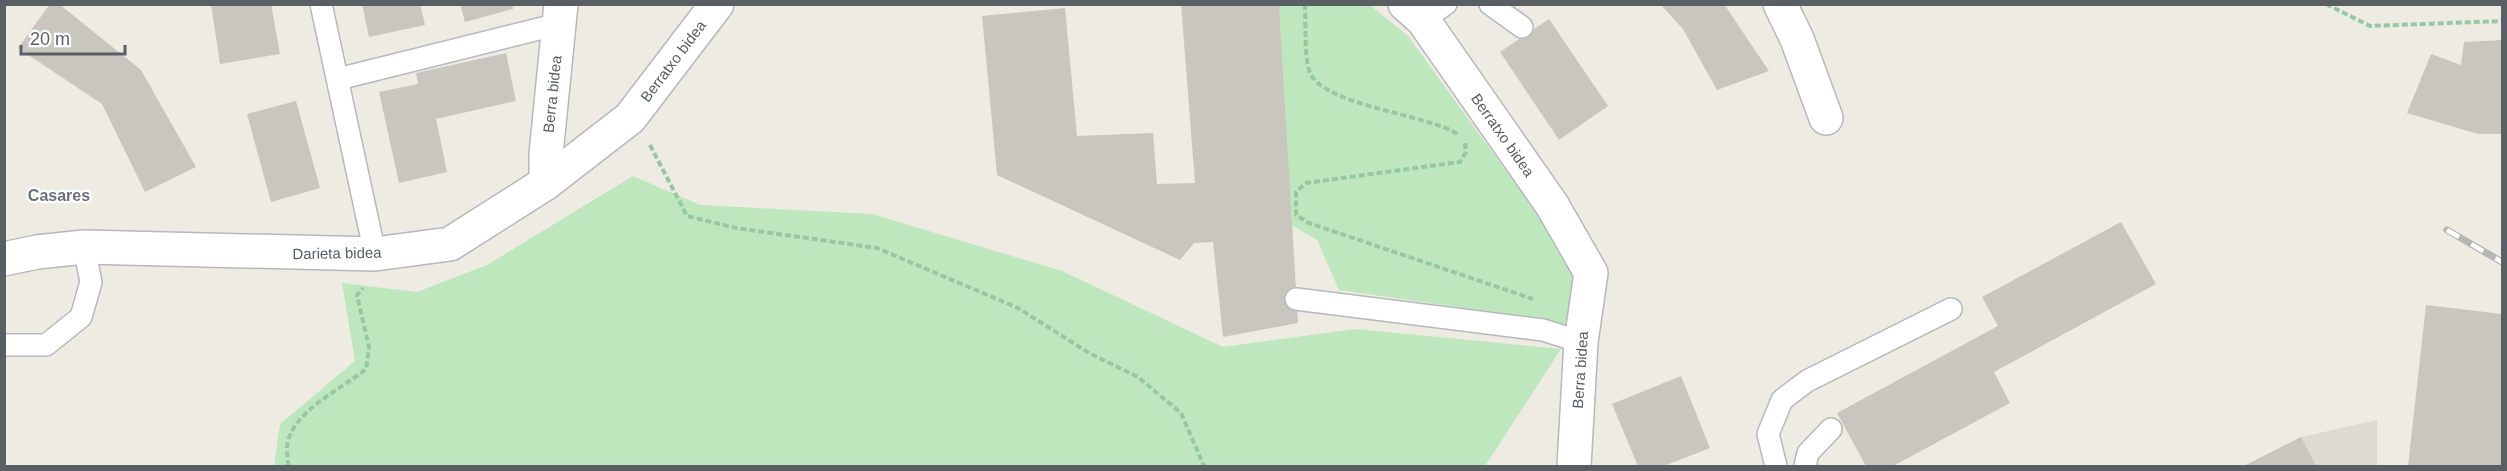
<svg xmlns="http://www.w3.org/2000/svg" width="2507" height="471" font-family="Helvetica,sans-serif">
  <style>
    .education { fill: #dedad1 }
    .green { fill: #bee7bd }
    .building { fill: #c9c6bf }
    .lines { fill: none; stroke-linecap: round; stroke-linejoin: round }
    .lane-casing { stroke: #b5b8bd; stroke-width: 24 }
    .street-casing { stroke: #b5b8bd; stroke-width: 36 }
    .path { stroke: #96c8a4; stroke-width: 4; stroke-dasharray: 6 3; stroke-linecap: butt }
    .lane { stroke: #fff; stroke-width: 21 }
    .street { stroke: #fff; stroke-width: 33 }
    .rail-casing { stroke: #b4b5b5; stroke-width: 7 }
    .rail { stroke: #fff; stroke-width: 4.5; stroke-dasharray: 14; stroke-linecap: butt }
    .labels { text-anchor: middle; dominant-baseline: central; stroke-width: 4.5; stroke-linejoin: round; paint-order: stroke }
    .street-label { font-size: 15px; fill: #5a5f64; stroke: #fff }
    .neighbourhood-label { font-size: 16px; font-weight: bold; fill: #6b7176; stroke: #fff }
  </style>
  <rect width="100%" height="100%" fill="#eeebe2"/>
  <path class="education" d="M2377,420V466H2244L2301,437Z"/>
  <g class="green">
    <path d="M1279,5H1370L1408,36L1529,203L1573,270V324L1550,323L1520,316L1339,290L1317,240L1292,225Z"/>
    <path d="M633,176L700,205L872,214L1062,271L1223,347L1355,329L1561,349L1485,466H274L280,424L355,361L342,283L417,292L487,265Z"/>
  </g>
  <g class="building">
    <path d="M50,4H59L141,70L196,167L145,192L102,104L18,48Z"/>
    <path d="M211,4H271L280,54L220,64Z"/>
    <path d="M362,4H420L425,25L369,37Z"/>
    <path d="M460,4H512L513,9L465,22Z"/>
    <path d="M1181,4H1279L1298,323L1223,337L1213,242L1194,243L1180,260L997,175L982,16L1065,8L1077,136L1153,133L1157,184L1195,183Z"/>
    <path d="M1660,4H1724L1769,71L1717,90L1683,29Z"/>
    <path d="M1549,19L1608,106L1559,140L1500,52Z"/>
    <path d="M2502,40V134H2478L2407,113L2431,54L2461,65L2464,42Z"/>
    <path d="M506,53L516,101L436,119L447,172L399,183L379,92L418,84L416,73Z"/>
    <path d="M296,101L320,188L271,202L247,114Z"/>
    <path d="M2121,222L2156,284L1994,372L2010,403L1893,466H1866L1837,413L1998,326L1982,297Z"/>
    <path d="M2426,305L2502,314V466H2408Z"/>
    <path d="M1681,376L1710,448L1664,466H1638L1612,404Z"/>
    <path d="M2301,437L2316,466H2244Z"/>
  </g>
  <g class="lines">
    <defs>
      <g id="lane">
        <path d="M321,4L375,254"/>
        <path d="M1490,4L1522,27"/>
        <path d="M1423,20L1446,4"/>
        <path d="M338,79L559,24"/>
        <path d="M1296,299L1543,330L1581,342"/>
        <path d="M4,345H46L81,317L91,282L84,247"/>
        <path d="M1776,466L1768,434L1782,400L1807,381L1951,309"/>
        <path d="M1805,466L1808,453L1831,429"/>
      </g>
      <g id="street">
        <path d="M1405,4L1423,20L1552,205L1591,273L1581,342L1574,466"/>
        <path d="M1780,4L1797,39L1826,118"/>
        <path d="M546,183V154L561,4"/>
        <path d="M4,259L37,252L84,247L375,254L450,244L546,183L630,118L717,4"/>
      </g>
    </defs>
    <use href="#lane" class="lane-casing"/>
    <use href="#street" class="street-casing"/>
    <g class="path">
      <path d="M1305,4C1306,24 1304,52 1309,70C1319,106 1430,114 1459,135"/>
      <path d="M2326,4L2370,26L2502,21"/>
      <path d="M1465,143L1466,152L1460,162L1306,183L1296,192V215L1309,223L1533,299"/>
      <path d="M650,145L687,216L736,228L877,248L1018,308L1089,353L1138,377L1181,413L1204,466"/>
      <path d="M288,466C288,460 287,454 287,447C290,412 342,389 366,369L369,347L357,295L363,288"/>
    </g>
    <use href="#lane" class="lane"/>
    <use href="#street" class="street"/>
    <defs>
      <path id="rail" d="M2447,230L2502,262"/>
    </defs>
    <use href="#rail" class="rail-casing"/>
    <use href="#rail" class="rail"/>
  </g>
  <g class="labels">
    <g class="street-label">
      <text transform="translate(673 61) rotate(-53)">Berratxo bidea</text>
      <text transform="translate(552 94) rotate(-84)">Berra bidea</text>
      <text transform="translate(1503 135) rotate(55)">Berratxo bidea</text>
      <text transform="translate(337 253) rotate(-1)">Darieta bidea</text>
      <text transform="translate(1580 370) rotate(-86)">Berra bidea</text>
    </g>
    <g class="neighbourhood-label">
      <text x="59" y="195">Casares</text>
    </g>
  </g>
  <rect width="2507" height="471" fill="none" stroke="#5a5f64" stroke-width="12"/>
  <path d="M21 45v9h104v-9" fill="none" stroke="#5a5f64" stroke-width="3"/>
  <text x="30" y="45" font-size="18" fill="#5a5f64" stroke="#ffffff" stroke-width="4.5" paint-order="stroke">20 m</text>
</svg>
